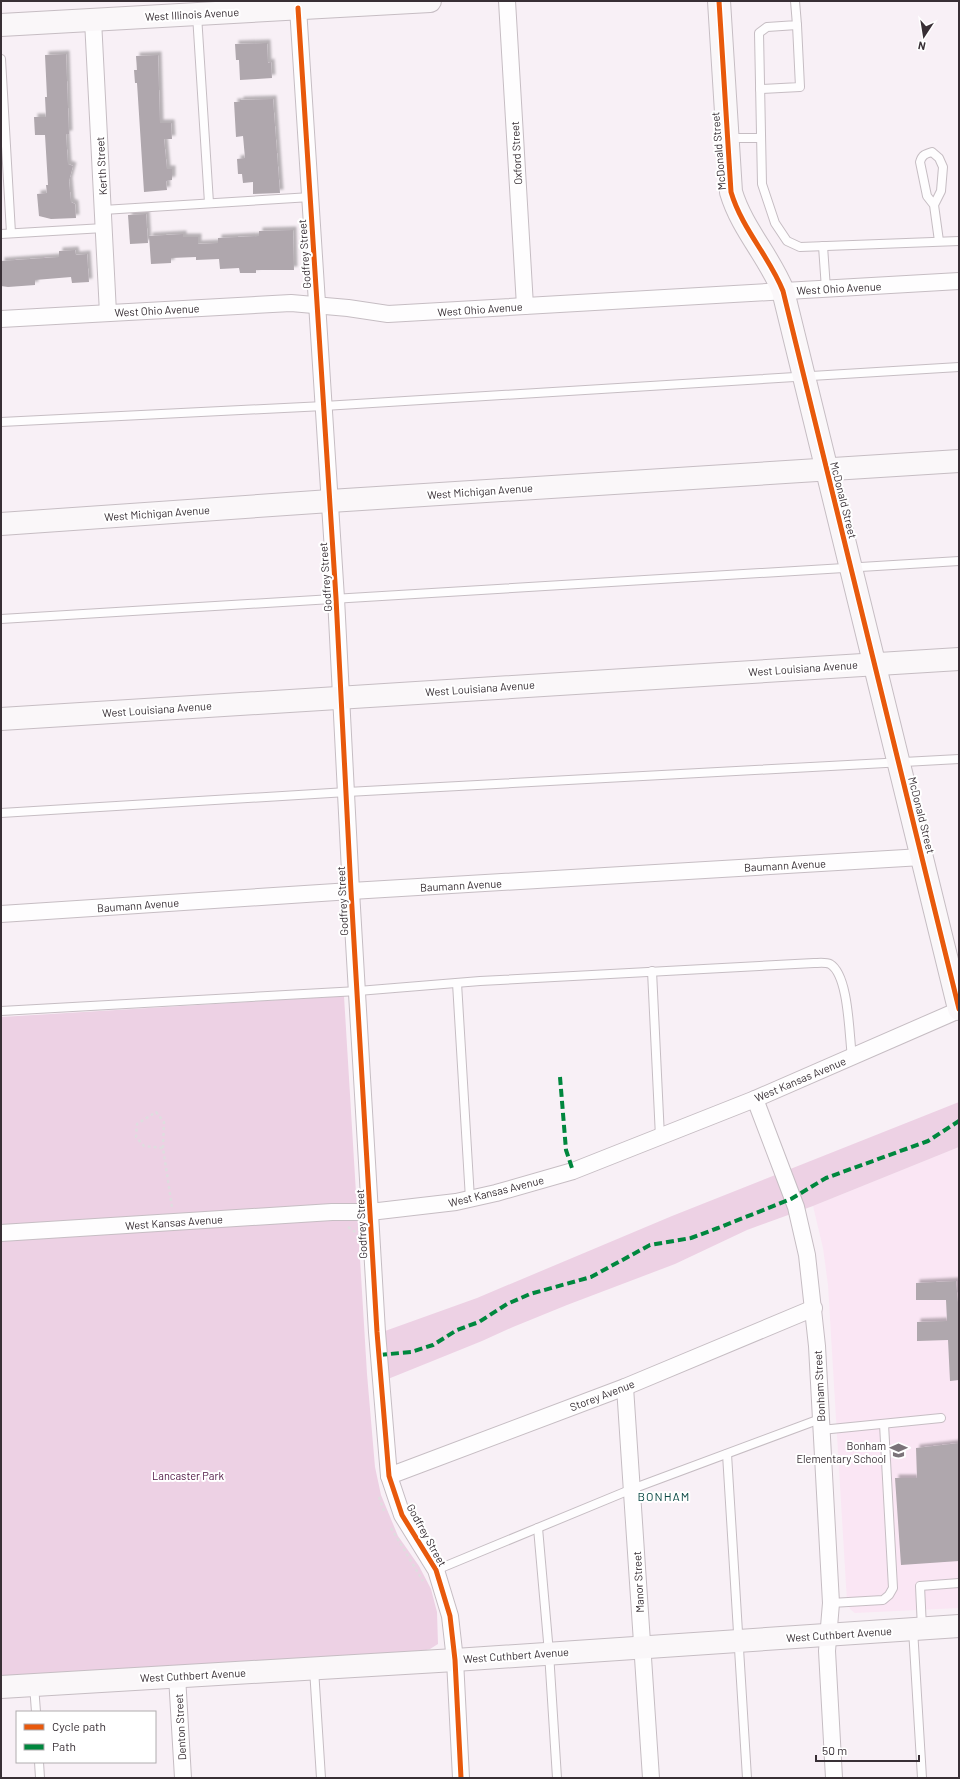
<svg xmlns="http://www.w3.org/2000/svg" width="960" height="1779" font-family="Barlow,sans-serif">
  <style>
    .built { fill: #fae6f4 }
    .green { fill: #edd1e4 }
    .building { fill: #afa7ad; filter: url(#shadow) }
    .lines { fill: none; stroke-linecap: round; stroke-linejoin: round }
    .lane-casing { stroke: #c6bdc3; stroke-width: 10 }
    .street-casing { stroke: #c6bdc3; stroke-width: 18 }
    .secondary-casing { stroke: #c6bdc3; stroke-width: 24 }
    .path { stroke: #dfdddf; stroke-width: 2.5; stroke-dasharray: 3 3; stroke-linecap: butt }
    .lane { stroke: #fefdfe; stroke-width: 8 }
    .street { stroke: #fefdfe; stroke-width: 16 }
    .secondary { stroke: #faf7f9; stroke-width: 22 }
    .quiet { stroke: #00873e; stroke-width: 4; stroke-dasharray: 8 4; stroke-linecap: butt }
    .cycleway-casing { stroke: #fff; stroke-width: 8 }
    .cycleway { stroke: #e8590c; stroke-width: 5 }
    .labels { text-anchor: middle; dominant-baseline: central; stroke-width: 4; stroke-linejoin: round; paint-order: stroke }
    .street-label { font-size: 11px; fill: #382f35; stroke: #fff }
    .poi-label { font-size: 11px; fill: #382f35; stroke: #fff; text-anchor: end }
    .park-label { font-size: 11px; fill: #4c1240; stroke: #fff }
    .neighbourhood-label { font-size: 12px; letter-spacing: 1px; fill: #0c4a46; stroke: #fff }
  </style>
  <defs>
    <filter id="shadow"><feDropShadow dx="3.5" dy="-3.5" stdDeviation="1" flood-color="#0004"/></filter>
  </defs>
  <rect width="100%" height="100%" fill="#f8f0f6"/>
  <path class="built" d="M959,1147V1608L855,1613L850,1609L847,1602L828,1285L823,1248L813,1206Z"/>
  <g class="green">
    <path d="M344,996L367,1374L375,1467L381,1495L398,1536L419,1566L431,1589L437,1612L438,1644L430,1649L422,1651L1,1677V1017Z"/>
    <path d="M959,1102V1147L813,1206L747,1230L675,1264L567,1305L513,1327L482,1341L383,1381L385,1331L477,1298L672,1216Z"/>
  </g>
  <g class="building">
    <path d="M267,43L268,63L271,62L272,78L240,80L239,60H236L235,44Z"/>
    <path d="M66,54L69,134H66L68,164L73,166L69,181L71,202L75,204L76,218L51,219L39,216L37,194L47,193L46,185H48L45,135H35L34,117H46L45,97H47L45,55Z"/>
    <path d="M158,55L160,123H171L172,139H164L167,169H172V180L166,181L167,190L144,192L137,83H135L134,70H137L136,56Z"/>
    <path d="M273,99L280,193L253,194V182L243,183L242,174H238L237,159L245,158L243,136L236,137L234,102H240V100Z"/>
    <path d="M146,214L148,243L130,244L128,215Z"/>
    <path d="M293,230L294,270H256V273H240L239,268L220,269L219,259L196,260V257L171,258V263L151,264L149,236L183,234V237H198V244L218,243V238L259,236V231Z"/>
    <path d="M75,250L76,255L87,254L89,282L72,283L71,277L35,280V285L8,287L1,286V261L59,257V251Z"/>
    <path d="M956,1281L959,1314V1380L950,1381L948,1340L917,1341V1322L947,1321L946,1300H916V1283Z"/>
    <path d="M959,1443V1561L901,1565L895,1478H917L916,1448Z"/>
  </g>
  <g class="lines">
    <defs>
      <g id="lane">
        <path d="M795,1L797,25L767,27L759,33L762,184L775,223L787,241L800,247L959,241"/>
        <path d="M197,15L209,203"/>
        <path d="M1,59L11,233"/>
        <path d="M760,89L800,87L797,25"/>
        <path d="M728,138H761"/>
        <path d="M934,205L927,196L920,162C922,155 925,154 932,152L939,158L943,167L941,191L934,205L939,241"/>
        <path d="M103,210L311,197"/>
        <path d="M1,234L104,228"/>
        <path d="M823,246L826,289"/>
        <path d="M1,422L324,406L959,367"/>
        <path d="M1,619L959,561"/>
        <path d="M1,813L347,792L959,759"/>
        <path d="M652,971L660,1137"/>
        <path d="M457,983L470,1199"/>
        <path d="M1,1011L358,991L480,981L814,963C818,963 826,962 830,964C849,975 849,1035 852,1057"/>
        <path d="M821,1430L941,1418"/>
        <path d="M727,1454L747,1778"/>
        <path d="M538,1528L549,1653L557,1778"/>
        <path d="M436,1570L632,1489L820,1419"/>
        <path d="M831,1603L883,1600L889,1595L893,1588L884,1424"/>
        <path d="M922,1628L920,1586L959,1583"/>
        <path d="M913,1629L922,1778"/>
        <path d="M314,1669L321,1778"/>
        <path d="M34,1685L36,1712"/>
        <path d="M39,1762L40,1778"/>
      </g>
      <g id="street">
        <path d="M507,1L525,306"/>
        <path d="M298,8L336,598L351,891L377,1332L389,1476L402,1515L436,1570L450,1616L455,1660L461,1778"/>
        <path d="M93,20L108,313"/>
        <path d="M1,319L291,303L348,308L388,314L959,281"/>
        <path d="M1,914L351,891L922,857"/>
        <path d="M755,1099L796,1207L807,1255L817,1346L831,1603L827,1651L834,1778"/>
        <path d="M1,1233L332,1212H370L456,1202L496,1193L573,1171L755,1099L959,1010"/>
        <path d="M625,1387L651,1778"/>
        <path d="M389,1476L625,1387L814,1308"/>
        <path d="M177,1676L183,1778"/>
      </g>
      <g id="secondary">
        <path d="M719,1L731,192C742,229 769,256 783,291L959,1009"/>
        <path d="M1,25L430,1"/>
        <path d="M1,524L330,501L959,461"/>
        <path d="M1,719L959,659"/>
        <path d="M1,1687L455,1660L959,1626"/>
      </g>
    </defs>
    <use href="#lane" class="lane-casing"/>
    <use href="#street" class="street-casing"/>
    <use href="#secondary" class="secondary-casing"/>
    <g class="path">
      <path d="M163,1148L164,1122L156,1112L137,1124L136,1137L144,1146L163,1148L172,1207"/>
      <path d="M348,1227L357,1233"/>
      <path d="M379,1497L384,1511"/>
      <path d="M391,1528L423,1581"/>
    </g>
    <use href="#lane" class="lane"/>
    <use href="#street" class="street"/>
    <use href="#secondary" class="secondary"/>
    <g class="quiet">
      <path d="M560,1077L566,1150L573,1171"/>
      <path d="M379,1355L411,1352L433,1345L457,1330L479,1322L507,1304L530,1294L591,1277L650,1245L691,1238L718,1228L791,1199L826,1178L928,1141L959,1121"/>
    </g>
    <defs>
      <g id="cycleway">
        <path d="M719,1L731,192C742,229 769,256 783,291L959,1009"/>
        <path d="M298,8L336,598L351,891L377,1332L389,1476L402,1515L436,1570L450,1616L455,1660L461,1778"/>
      </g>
    </defs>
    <use href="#cycleway" class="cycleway-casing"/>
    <use href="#cycleway" class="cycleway"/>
  </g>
  <defs>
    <symbol id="school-bare" viewBox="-9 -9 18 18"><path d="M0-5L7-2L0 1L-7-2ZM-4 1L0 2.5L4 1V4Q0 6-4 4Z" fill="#7b7379" stroke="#fff" stroke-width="2.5" paint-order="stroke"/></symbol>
  </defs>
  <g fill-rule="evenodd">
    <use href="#school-bare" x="886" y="1438" width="25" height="25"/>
  </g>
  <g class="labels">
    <g class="street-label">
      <text transform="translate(192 14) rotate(-3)">West Illinois Avenue</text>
      <text transform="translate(718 151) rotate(-95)">McDonald Street</text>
      <text transform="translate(516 153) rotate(-93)">Oxford Street</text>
      <text transform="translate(101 166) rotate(-93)">Kerth Street</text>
      <text transform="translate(304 254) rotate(-94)">Godfrey Street</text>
      <text transform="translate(839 288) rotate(-3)">West Ohio Avenue</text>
      <text transform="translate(480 309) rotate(-4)">West Ohio Avenue</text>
      <text transform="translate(157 310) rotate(-3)">West Ohio Avenue</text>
      <text transform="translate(480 491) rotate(-4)">West Michigan Avenue</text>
      <text transform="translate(844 500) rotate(76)">McDonald Street</text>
      <text transform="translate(157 513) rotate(-4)">West Michigan Avenue</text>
      <text transform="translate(325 577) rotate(-94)">Godfrey Street</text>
      <text transform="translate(803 668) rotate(-4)">West Louisiana Avenue</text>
      <text transform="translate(480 688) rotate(-4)">West Louisiana Avenue</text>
      <text transform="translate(157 709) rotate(-4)">West Louisiana Avenue</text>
      <text transform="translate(922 815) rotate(76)">McDonald Street</text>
      <text transform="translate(785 865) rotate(-3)">Baumann Avenue</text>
      <text transform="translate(461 885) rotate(-3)">Baumann Avenue</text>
      <text transform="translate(342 901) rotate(-93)">Godfrey Street</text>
      <text transform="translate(138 905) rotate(-4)">Baumann Avenue</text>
      <text transform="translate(800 1079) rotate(-23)">West Kansas Avenue</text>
      <text transform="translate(496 1191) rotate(-14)">West Kansas Avenue</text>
      <text transform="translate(174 1222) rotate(-4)">West Kansas Avenue</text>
      <text transform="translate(361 1224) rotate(-93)">Godfrey Street</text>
      <text transform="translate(819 1386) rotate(-93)">Bonham Street</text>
      <text transform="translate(602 1395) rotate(-21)">Storey Avenue</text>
      <text transform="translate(427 1535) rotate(61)">Godfrey Street</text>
      <text transform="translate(638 1582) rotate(-93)">Manor Street</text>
      <text transform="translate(839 1634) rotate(-4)">West Cuthbert Avenue</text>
      <text transform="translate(516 1655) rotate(-4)">West Cuthbert Avenue</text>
      <text transform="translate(193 1675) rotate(-3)">West Cuthbert Avenue</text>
      <text transform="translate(180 1727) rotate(-93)">Denton Street</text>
    </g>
    <g class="poi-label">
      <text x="886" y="1445">Bonham<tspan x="886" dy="13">Elementary School</tspan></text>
    </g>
    <g class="park-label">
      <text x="188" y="1475">Lancaster Park</text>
    </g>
    <g class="neighbourhood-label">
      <text x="664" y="1496">BONHAM</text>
    </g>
  </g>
  <rect width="960" height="1779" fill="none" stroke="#382f35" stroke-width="4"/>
  <rect x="16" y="1711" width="140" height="52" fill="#ffffff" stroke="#afacae"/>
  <rect x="24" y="1724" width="20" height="6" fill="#e8590c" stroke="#afacae"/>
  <text x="52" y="1731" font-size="12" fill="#382f35">Cycle path</text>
  <rect x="24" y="1744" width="20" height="6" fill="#00873e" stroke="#afacae"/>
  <text x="52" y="1751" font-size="12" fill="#382f35">Path</text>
  <g transform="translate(924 36) rotate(192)" stroke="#ffffff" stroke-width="3" paint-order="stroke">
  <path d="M0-3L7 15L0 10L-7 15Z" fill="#382f35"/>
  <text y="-6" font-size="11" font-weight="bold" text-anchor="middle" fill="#382f35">N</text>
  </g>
  <path d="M816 1755v6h103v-6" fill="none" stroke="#382f35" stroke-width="2"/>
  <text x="822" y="1755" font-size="12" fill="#382f35" stroke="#ffffff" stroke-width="3" paint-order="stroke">50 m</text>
</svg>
